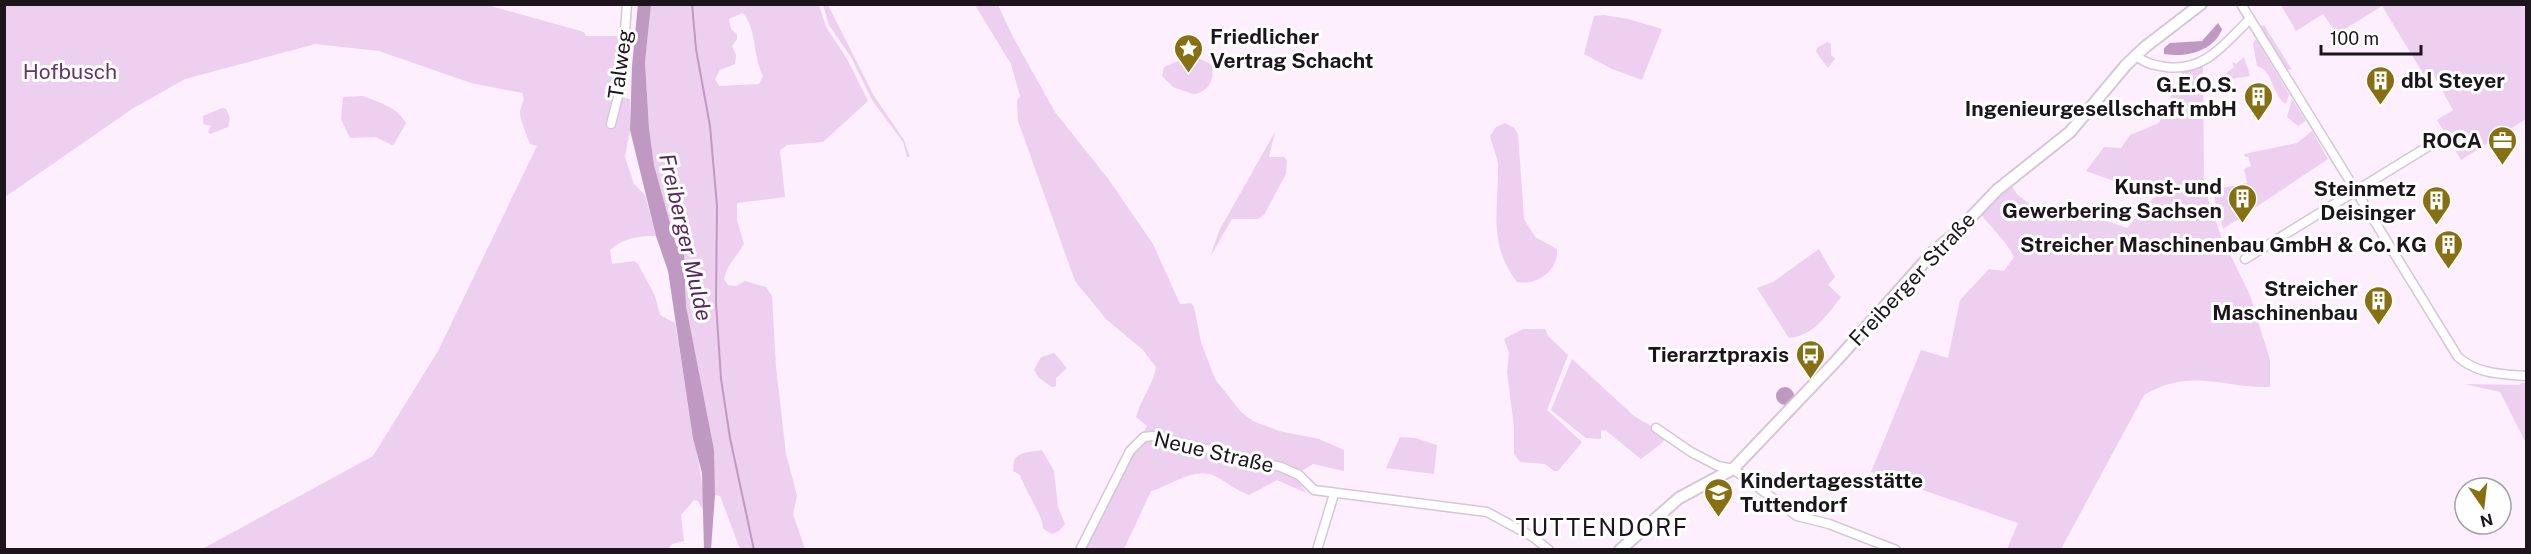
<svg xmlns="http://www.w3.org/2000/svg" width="2531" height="554" font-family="'Public Sans',sans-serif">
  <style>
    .green { fill: #edcfef; fill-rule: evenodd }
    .water { fill: #bf99c1 }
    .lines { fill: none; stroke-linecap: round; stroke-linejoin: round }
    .stream { stroke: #bf99c1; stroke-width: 2 }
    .minor-casing { stroke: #d6c6d7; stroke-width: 11 }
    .tertiary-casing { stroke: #d6c6d7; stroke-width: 14 }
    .minor { stroke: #fff; stroke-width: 8 }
    .tertiary { stroke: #fff; stroke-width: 10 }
    .labels { text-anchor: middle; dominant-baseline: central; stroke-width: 6; stroke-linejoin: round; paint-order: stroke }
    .poi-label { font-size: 21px; font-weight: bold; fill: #1c161c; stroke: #fff; text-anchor: end }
    .street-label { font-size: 21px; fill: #1c161c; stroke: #fff }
    .park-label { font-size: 21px; fill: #643467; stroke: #fff }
    .water-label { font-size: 22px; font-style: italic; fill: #58295b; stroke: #fff }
    .quarter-label { font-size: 24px; letter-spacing: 1.5px; fill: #1c161c; stroke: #fff }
  </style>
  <rect width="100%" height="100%" fill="#fdeffd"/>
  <g class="green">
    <path d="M4,5H487L584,32L586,36H625L618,96L630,99V130L625,157L634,184L645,195L656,236C638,236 623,238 610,250L612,264L634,261L638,264L655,296L660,315L675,323L704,495V512L698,501L694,500L681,515L684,541L672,544L667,550L202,549L373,456L438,351L537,146L530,144C527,135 521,123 520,114C520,105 526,101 522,93L471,83L379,51L315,44L185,79L132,109L5,197Z"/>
    <path d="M651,5H819L826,27L847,59L868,101L823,142L787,145L780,150L785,197L737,203V220L744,244L727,269L724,279L728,285L736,286L745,281L766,287L772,296L776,367L786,454L797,496L793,514L805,549H740L720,496L715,495C713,432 697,373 687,312C683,289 691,264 676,245L654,165L649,128L645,62ZM742,13C756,23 753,58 763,76L759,84L719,86L715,79L720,70L735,64L736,55L732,46L737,39V34L731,29L729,19Z"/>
    <path d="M823,5H828L874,96L904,140L910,157H907L903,142L872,100L851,57L829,25Z"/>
    <path d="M975,5H998L1012,35L1055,112L1109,180L1153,244L1180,304L1191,303L1194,307L1201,342L1215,379L1241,412L1253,421L1279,431L1319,439L1344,450V471L1313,464L1295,475L1306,493L1277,480L1249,495C1235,490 1227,482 1215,476C1194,466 1172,485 1151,491L1124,549H1084L1147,426L1136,417C1141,399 1153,385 1156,367L1143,350L1106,319L1075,281L1018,121L1017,101L1020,96L1011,64Z"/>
    <path d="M2281,5H2524L2526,15V119L2461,160L2437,120L2453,110L2432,72L2424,75L2382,6L2337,34L2323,14L2296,31Z"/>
    <path d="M1604,15L1628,19L1662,29L1642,80L1612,69L1584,54L1594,16Z"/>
    <path d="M2264,25L2292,70L2285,69L2260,27Z"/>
    <path d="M2256,39L2289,94L2286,104C2271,94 2274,71 2257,66L2253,43Z"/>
    <path d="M1827,42L1831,44V55L1835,59L1828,68L1816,52L1817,48Z"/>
    <path d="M2244,57L2250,76L2219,81L2220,74L2224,75L2234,67L2232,62L2236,64Z"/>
    <path d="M1200,59L1211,64C1216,79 1208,93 1193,94L1173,87L1162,76L1164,67L1178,61Z"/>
    <path d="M2203,67L2204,188L2221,236L2250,295L2270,360V387C2221,388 2191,367 2144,395L2061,549H2007L2018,523L1871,472L1921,350L1948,358L1960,300L1989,269L2004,271L2014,257C2006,240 1991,228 1979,212L2010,183L2017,194L2044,216L2069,208L2127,228L2155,196L2086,171L2104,147L2121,148L2130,135L2159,123L2182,72Z"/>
    <path d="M362,96C379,102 397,107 406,123L394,144L392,145L376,137L350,138L341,119L343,97Z"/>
    <path d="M2292,99L2306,121L2298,126L2287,117Z"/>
    <path d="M222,108L226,109L230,118L228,127L210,134L208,132L211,126L203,124V116Z"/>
    <path d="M1505,123L1514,128L1518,134L1524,219L1535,237L1557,249C1559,270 1537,286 1517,282C1487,243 1499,208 1498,164C1497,155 1492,145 1490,136L1496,127Z"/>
    <path d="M2312,131L2328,159L2223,229L2212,190L2247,183L2244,169L2251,166L2248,157H2245L2244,154L2297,143Z"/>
    <path d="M1275,132L1269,157H1284L1287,161L1286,174L1264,215L1258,219H1232L1210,257L1220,229Z"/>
    <path d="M1819,249L1835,277L1828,285L1841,297C1826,316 1813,336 1789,338L1757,288L1773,282Z"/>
    <path d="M1523,329H1545L1549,337L1568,355L1547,410L1582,442L1558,471H1554L1545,464L1520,462L1514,454V427L1507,372L1509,353L1504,339Z"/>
    <path d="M1054,353L1067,368L1056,378V386L1052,387L1039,378L1034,370L1041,357Z"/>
    <path d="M1572,359L1634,416L1666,435L1663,442L1641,459L1605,430L1601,431V439L1586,438L1551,410Z"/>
    <path d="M2521,383H2525L2526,443L2500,392L2464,384L2520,385Z"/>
    <path d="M1400,437L1415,438L1437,445L1434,474L1386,468Z"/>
    <path d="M1042,450L1054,471L1058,507L1065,524L1059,531L1052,534L1043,529C1043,515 1025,491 1020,475L1013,471C1014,468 1013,465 1014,461C1017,451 1034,452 1042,450Z"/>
  </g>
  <g class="water">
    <path d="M638,4L651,5L645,62L649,128L654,165L676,245L684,255L686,306L714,450L715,495L711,549H704L702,473L693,438L668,271L656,236L630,130L632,66Z"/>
    <path d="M2218,23L2222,29C2214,51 2186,58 2164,54V48L2170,43L2202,41Z"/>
    <circle cx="1785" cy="396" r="9"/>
  </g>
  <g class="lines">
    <path class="stream" d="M692,4L696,49L710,126L717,206L716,302L721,379L730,438L754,550"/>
    <defs>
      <g id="minor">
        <path d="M2241,4L2458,357C2477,374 2502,374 2526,376"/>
        <path d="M2136,55C2145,64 2154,65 2166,67C2205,72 2224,44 2250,19"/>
        <path d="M611,124L621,85L627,4"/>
        <path d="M2245,259L2437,141"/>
        <path d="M1656,428L1691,452L1718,466L1733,469L1797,516L1829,524L1896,550"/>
        <path d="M1080,550L1130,451L1144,437L1153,436L1281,467L1299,475L1314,490L1487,512L1533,537L1549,550"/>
        <path d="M1317,550L1334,494"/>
      </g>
      <path id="tertiary" d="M1620,550L1679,498L1733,469L1837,360L1935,250L1955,234L1997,190L2070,132L2126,65L2145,47L2201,4"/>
    </defs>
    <use href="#minor" class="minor-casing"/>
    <use href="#tertiary" class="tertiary-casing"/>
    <use href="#minor" class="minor"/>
    <use href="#tertiary" class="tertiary"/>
  </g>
  <defs>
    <symbol id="sight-pin" viewBox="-11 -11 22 30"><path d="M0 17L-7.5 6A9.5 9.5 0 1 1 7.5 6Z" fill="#877011" stroke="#fff"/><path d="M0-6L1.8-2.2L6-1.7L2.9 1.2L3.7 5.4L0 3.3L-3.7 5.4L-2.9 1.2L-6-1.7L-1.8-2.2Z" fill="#fff"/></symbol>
    <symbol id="building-pin" viewBox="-11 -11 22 30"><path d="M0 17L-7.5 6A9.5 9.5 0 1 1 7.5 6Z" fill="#877011" stroke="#fff"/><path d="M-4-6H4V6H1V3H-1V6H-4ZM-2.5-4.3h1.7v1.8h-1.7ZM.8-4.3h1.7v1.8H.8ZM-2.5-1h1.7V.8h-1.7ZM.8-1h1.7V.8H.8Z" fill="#fff"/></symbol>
    <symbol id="office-pin" viewBox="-11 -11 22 30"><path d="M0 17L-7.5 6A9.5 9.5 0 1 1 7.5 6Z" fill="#877011" stroke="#fff"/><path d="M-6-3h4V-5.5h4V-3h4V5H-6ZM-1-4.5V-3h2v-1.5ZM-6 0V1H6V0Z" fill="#fff"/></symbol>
    <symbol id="bus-pin" viewBox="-11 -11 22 30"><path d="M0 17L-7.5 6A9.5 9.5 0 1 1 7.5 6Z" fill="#877011" stroke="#fff"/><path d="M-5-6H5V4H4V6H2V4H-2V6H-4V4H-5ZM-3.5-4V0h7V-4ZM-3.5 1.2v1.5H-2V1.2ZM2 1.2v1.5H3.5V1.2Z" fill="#fff"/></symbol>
    <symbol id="school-pin" viewBox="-11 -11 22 30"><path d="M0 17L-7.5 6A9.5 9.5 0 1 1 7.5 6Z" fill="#877011" stroke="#fff"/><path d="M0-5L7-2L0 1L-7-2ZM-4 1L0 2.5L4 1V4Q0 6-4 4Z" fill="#fff"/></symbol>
  </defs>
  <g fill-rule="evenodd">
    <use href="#sight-pin" x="1172" y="32" width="33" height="45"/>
    <use href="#building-pin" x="2364" y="64" width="33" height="45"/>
    <use href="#building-pin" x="2242" y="80" width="33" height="45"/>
    <use href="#office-pin" x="2486" y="124" width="33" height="45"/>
    <use href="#building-pin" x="2226" y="182" width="33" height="45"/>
    <use href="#building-pin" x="2420" y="184" width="33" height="45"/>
    <use href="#building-pin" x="2432" y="228" width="33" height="45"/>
    <use href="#building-pin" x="2362" y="284" width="33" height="45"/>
    <use href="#bus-pin" x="1794" y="338" width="33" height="45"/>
    <use href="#school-pin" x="1702" y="476" width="33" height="45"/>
  </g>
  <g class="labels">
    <g class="poi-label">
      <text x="1210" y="36" text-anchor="start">Friedlicher<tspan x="1210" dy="24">Vertrag Schacht</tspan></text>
      <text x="2401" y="80" text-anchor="start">dbl Steyer</text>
      <text x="2237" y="84">G.E.O.S.<tspan x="2237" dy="24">Ingenieurgesellschaft mbH</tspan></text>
      <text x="2482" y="140">ROCA</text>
      <text x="2222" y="186">Kunst- und<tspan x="2222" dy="24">Gewerbering Sachsen</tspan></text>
      <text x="2416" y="188">Steinmetz<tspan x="2416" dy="24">Deisinger</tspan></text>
      <text x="2427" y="244">Streicher Maschinenbau GmbH &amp; Co. KG</text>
      <text x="2358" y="288">Streicher<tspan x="2358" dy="24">Maschinenbau</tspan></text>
      <text x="1789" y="354">Tierarztpraxis</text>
      <text x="1740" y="480" text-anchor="start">Kindertagesstätte<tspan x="1740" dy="24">Tuttendorf</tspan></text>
    </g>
    <g class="street-label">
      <text transform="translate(620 64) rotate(-82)">Talweg</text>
      <text transform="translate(1912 279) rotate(-47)">Freiberger Straße</text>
      <text transform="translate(1214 452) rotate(13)">Neue Straße</text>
    </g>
    <g class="park-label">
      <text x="70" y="71">Hofbusch</text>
    </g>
    <g class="water-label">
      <text transform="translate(686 237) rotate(77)">Freiberger Mulde</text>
    </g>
    <g class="quarter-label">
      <text x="1602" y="527">TUTTENDORF</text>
    </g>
  </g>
  <rect width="2531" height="554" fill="none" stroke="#1c161c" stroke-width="12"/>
  <g transform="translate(2483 506) rotate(166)"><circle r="28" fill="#ffffff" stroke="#a4a2a4" stroke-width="1.5"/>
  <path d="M0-4.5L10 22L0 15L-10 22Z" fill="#877011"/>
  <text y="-9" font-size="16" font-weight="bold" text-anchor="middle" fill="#1c161c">N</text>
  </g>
  <path d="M2321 45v9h100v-9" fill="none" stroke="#1c161c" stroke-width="3"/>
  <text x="2330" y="45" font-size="18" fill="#1c161c" stroke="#ffffff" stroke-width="4.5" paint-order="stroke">100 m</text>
</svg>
